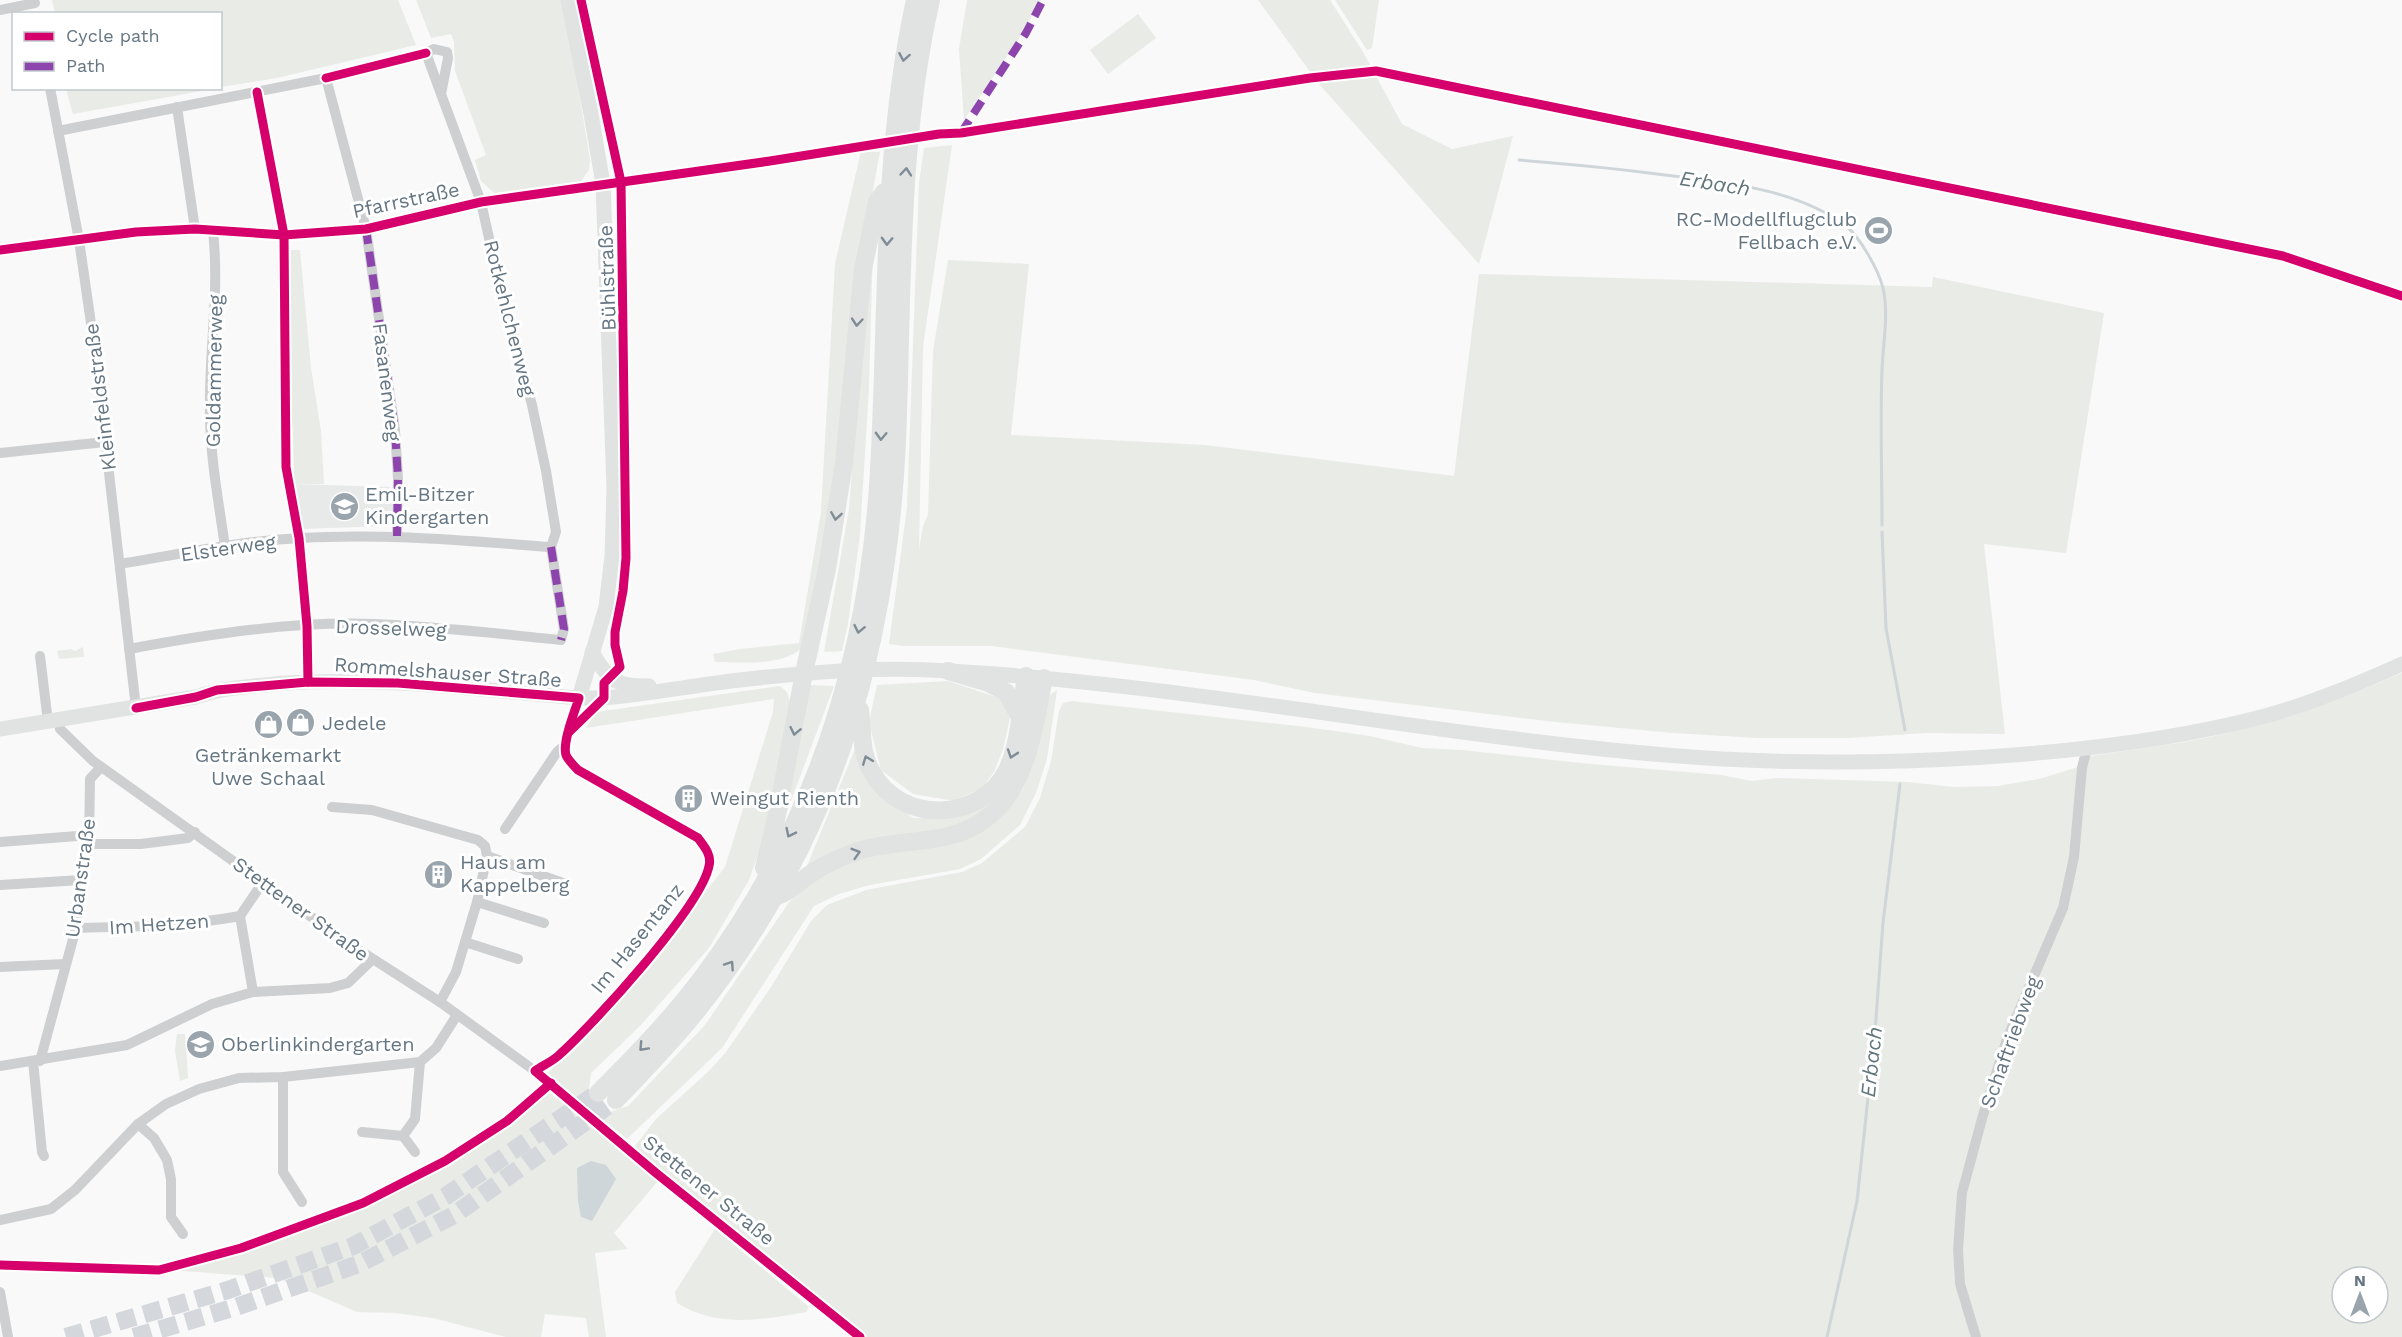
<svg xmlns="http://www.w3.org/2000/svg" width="2402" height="1337" font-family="'Work Sans',sans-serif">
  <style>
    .built { fill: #e8e9e9 }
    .green { fill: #e8ebe6; fill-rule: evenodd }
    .water { fill: #ced6d9 }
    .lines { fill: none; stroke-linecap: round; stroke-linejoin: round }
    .stream { stroke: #ced6d9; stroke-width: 3 }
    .trunk-tunnel { stroke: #d4d8dc; stroke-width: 18; stroke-dasharray: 18 9; stroke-linecap: butt }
    .minor { stroke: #cecfd0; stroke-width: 10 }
    .secondary { stroke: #e1e2e2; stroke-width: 15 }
    .trunk { stroke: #e1e2e2; stroke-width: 18 }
    .quiet { stroke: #8e44ad; stroke-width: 8; stroke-dasharray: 15 8; stroke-linecap: butt }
    .cycleway-casing { stroke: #fff; stroke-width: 13 }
    .cycleway { stroke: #d6006c; stroke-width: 9 }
    .oneway { stroke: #7e8c96 }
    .labels { text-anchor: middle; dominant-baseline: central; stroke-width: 6; stroke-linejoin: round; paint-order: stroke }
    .street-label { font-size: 20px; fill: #657683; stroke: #fff }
    .poi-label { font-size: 20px; fill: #657683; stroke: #fff; text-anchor: start }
    .water-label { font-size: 21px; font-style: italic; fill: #60757c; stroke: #fff }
  </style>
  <rect width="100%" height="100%" fill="#f9f9f9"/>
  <path class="built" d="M294,484L390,487L393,490L391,523L387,526L300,529Z"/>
  <g class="green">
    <path d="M52,0H398L416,45L277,78L221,87L220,14L55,13Z"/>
    <path d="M416,0H561L576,74L590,160L589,170L581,181L494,193L481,181L475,160L486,155L455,71L454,42L451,34L431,38Z"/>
    <path d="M967,0H1041L1023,32L964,120L959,49Z"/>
    <path d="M1258,0H1330L1363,52L1402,124L1452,149L1513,136L1479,264L1319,84Z"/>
    <path d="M1335,0H1379L1372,48L1367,50Z"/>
    <path d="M1138,14L1156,38L1108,74L1090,50Z"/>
    <path d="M66,89V88L213,89L73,114Z"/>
    <path d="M952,145L923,347L919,549L923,526L928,515L933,351L948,260L1029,264L1011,435L1205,445L1454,476L1479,274L1932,287L1933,277L2104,313L2066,553L1984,544L2005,734L1926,733L1848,738H1758L1673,733L1556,722L1315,693L1254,680L991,646H904L889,644L907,507L919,183L924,148Z"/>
    <path d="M861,151L880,152C848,316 840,484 803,647C782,667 742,662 715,662L713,654L740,649L799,643L821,512L835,264Z"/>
    <path d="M873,245L869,387L860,535L848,624L842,651L824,652L849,509L860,363Z"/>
    <path d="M286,250H300L311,368L321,431L324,484H294L293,432L288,372Z"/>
    <path d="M83,647L84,657L59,659L57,651L71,649L75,651Z"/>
    <path d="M2402,673V1337H1979L1963,1284L1961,1251L1967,1194L1986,1116L2010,1042L2066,909L2086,767L2090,756C2122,751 2154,747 2185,742C2260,728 2333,703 2402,673ZM2342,1277H2378V1313H2342Z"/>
    <path d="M948,681L1002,699L1010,718L1003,749L994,772L982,788L954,801L913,794L881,770L869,722L877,685Z"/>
    <path d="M810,685L834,686L783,822Z"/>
    <path d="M780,686L787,692L790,702L765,836L749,880L709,948L640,1026L591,1073L589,1089L610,1112L628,1106L705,1025L790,901L830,869L874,852L954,844L999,819L1023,789L1047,697L1057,690L1047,759L1036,793L1020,825L981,859L960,869L870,885L839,894L814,906L722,1048L627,1139L547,1074L627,992L725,867L773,712L774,699L586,728L596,712Z"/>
    <path d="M1072,701L1307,727L1370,736L1422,748L1462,750L1580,763L1721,775L1752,781L1777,778L1907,782L1954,787L1998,786L2039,779L2078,767L2070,857L2060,906L2004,1038L1959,1192L1953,1250L1955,1285L1972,1337H865L660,1172L635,1146L656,1119L710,1070L726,1052L771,987L811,921L827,905L866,890L962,872L982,863L1025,827L1040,798L1051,761L1059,711L1063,703Z"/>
    <path d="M855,749L874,790L913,818H952L991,798L994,805L956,828L807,866Z"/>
    <path d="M177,1034H185L188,1078L180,1081L175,1051Z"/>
    <path d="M550,1093L658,1181L614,1233L628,1249L595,1253L606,1337H589L586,1318L545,1314L541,1337H506L433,1318L395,1313L357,1312L278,1278L182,1271L183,1268C275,1245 363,1212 446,1166C483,1146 517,1118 550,1093Z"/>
    <path d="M715,1229L809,1307L806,1312C762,1320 717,1328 677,1303L675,1292Z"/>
  </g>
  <path class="water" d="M591,1161L606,1165L616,1179L592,1221L581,1217L578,1201L577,1168Z"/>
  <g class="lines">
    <g class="stream">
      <path d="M1519,160C1571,164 1622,169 1673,176C1731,183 1798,190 1846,226C1860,237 1879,271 1883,288C1889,315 1883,343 1882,370C1880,421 1882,473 1882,525"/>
      <path d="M1882,532L1886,628L1905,730"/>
      <path d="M1827,1337L1857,1201L1875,1032L1883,923L1900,784"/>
    </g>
    <g class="trunk-tunnel">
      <path d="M66,1337L228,1290L353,1246L446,1196L598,1093"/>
      <path d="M134,1337L236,1307L359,1264L454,1215L616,1100"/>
    </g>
    <g class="minor">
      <path d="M0,10L35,3"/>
      <path d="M50,88L79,240L95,351L136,708"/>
      <path d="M177,107L195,229"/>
      <path d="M58,131L326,78L366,229L395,430L398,478L397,536"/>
      <path d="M213,231C220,296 208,355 210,419C211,462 219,504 225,547"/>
      <path d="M0,250L136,232L195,229L284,235L366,229L481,202L603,184"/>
      <path d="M0,453L105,442"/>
      <path d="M120,564C180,554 240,541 301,538C385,533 467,541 551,547"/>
      <path d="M129,649C209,634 293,621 374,624C436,626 499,634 561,640L564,629L551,547L556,532L546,471L532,405L495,265L481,202L441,94L448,58L447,52L434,49L426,53L441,94"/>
      <path d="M40,656L48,722"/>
      <path d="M58,721L60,729L93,761L345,941L440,1002L535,1071L656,1173L860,1337"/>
      <path d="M332,807L372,810L478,840L485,846L487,856L477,902L456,972L440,1002"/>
      <path d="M505,829L557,752L565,745"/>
      <path d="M0,842L90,835"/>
      <path d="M89,844H141L188,838L195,832"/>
      <path d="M487,856L563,883"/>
      <path d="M0,885L81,880"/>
      <path d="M477,902L544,923"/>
      <path d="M240,916L253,992"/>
      <path d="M76,928C131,927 186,926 240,916L263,882"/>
      <path d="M465,942L518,959"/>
      <path d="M0,967L65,964"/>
      <path d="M33,1061L42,1152L44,1156"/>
      <path d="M40,1061L76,928L81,880L89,844L90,779L101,767"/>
      <path d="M0,1066L127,1045L212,1004L253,992L330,988L348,983L372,960"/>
      <path d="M535,1071C542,1066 551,1062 558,1056C592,1026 701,907 709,866C712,855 704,846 698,838L578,770C574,766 568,760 566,755C562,742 575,711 579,698"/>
      <path d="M283,1077V1172L302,1202"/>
      <path d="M138,1124L154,1138L167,1160L171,1179V1217L183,1234"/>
      <path d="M362,1132L403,1136"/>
      <path d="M415,1152L403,1136L415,1119L420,1062"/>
      <path d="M0,1220L51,1209L75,1190L138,1124L166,1104L199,1089L239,1078L283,1077L420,1062L436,1048L457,1015"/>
      <path d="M0,1292L8,1337"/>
      <path d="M1976,1337L1960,1284L1958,1250L1962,1193L1983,1115L2007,1039L2063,908L2074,857L2082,768L2087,748"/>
    </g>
    <g class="secondary">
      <path d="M568,0L591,114L603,184L614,488L612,556L606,607L579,698"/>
      <path d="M592,652C608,680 616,687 649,686"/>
      <path d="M0,729L196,697C225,687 255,686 286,683C384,677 482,690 579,698H604C650,694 695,685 740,680C810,672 880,666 950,671C1190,685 1427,735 1666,755C1773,764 1879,764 1986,757C2079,751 2174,740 2265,716C2312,703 2358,684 2402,664"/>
    </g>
    <g class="trunk">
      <path d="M948,671L986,682L1006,692L1020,717"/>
      <path d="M860,710C863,732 860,752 872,772C900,824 980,823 1007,770C1020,742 1021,707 1026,676"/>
      <path d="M764,868L777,815L804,673L827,569L844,463L863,269L877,202L884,192"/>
      <path d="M775,897C789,892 797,884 809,875C824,864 841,857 858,851C888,842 919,843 949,836C1024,817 1031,742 1044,678"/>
      <path d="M598,1093C634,1057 670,1020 701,979C814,829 869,657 879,470C888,313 881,154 915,0"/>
      <path d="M616,1100C644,1071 671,1043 696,1012C831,843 887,656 897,442C903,294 898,145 931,0"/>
    </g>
    <g class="quiet">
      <path d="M961,133L1026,33L1043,0"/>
      <path d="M366,229L395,430L398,478L397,536"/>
      <path d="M551,547L564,629L561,640"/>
    </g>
    <defs>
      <g id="cycleway">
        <path d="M326,78L426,53"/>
        <path d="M257,92L284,235L286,467L299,538L307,626L308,682"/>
        <path d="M0,250L136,232L195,229L284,235L366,229L481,202L770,161L939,134L961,133L1310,78L1376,71L2283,256L2402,296"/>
        <path d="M136,708L196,697L217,690L308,682L398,683L579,698C575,711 562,742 566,755C568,760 574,766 578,770L698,838C704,846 712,855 709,866C701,907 592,1026 558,1056C551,1062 542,1066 535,1071L656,1173L860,1337"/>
        <path d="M569,732L604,698V683L620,667L615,645V632L623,591L626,558L621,182L581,0"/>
        <path d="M0,1265L159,1270L241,1248L363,1203L445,1161L507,1121L551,1083"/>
      </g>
    </defs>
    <use href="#cycleway" class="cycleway-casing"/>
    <use href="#cycleway" class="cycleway"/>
  </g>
  <defs><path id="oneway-chevron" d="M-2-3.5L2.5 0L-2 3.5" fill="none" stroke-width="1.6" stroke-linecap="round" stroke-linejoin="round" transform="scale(1.5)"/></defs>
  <g class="oneway">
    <use href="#oneway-chevron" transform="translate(904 57) rotate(100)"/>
    <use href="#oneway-chevron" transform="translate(906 172) rotate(-85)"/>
    <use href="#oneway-chevron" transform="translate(887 241) rotate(92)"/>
    <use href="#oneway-chevron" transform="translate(857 322) rotate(95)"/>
    <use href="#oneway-chevron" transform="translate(881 436) rotate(92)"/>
    <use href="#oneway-chevron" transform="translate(836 516) rotate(99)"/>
    <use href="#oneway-chevron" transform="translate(859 629) rotate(102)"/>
    <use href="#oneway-chevron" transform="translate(795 731) rotate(102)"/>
    <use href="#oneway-chevron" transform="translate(1012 754) rotate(109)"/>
    <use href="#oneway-chevron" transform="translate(867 760) rotate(-111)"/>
    <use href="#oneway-chevron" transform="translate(790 833) rotate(116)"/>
    <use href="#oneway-chevron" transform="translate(856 853) rotate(-17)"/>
    <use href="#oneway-chevron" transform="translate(730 965) rotate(-56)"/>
    <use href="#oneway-chevron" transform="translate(643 1047) rotate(133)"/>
  </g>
  <defs>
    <symbol id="stadium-disc" viewBox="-11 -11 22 22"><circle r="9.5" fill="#99a4ac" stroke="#fff"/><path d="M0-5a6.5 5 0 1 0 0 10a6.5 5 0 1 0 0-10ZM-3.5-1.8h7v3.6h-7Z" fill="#fff"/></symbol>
    <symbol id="school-disc" viewBox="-11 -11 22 22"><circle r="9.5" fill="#99a4ac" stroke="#fff"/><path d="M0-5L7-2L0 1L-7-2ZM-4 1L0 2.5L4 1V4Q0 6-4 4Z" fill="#fff"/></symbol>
    <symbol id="shop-disc" viewBox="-11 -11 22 22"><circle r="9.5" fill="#99a4ac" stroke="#fff"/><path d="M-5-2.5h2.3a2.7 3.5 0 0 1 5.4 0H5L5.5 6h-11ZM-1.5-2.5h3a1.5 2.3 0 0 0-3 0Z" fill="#fff"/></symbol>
    <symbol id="building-disc" viewBox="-11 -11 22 22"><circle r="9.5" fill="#99a4ac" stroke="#fff"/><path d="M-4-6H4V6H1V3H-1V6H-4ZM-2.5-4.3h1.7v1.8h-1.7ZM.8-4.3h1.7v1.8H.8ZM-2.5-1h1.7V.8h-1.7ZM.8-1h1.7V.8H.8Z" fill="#fff"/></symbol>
  </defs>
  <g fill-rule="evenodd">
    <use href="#stadium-disc" x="1862" y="214" width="33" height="33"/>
    <use href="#school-disc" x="328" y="490" width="33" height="33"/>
    <use href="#shop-disc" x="284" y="706" width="33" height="33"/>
    <use href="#shop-disc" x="252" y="708" width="33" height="33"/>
    <use href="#building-disc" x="672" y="782" width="33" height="33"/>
    <use href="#building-disc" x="422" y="858" width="33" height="33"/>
    <use href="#school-disc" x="184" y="1028" width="33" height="33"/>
  </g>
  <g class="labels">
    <g class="street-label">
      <text transform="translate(406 200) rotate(-12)">Pfarrstraße</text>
      <text transform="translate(607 278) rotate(-92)">Bühlstraße</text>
      <text transform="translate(510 318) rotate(76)">Rotkehlchenweg</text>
      <text transform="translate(214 371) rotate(-89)">Goldammerweg</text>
      <text transform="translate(387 382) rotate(83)">Fasanenweg</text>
      <text transform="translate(100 397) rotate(-97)">Kleinfeldstraße</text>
      <text transform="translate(228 548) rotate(-8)">Elsterweg</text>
      <text transform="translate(391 628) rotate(2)">Drosselweg</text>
      <text transform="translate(448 672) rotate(4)">Rommelshauser Straße</text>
      <text transform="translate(80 878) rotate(-82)">Urbanstraße</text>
      <text transform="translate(301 909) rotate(36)">Stettener Straße</text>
      <text transform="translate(159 924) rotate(-4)">Im Hetzen</text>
      <text transform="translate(637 938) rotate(-51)">Im Hasentanz</text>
      <text transform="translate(2010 1042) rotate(-70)">Schaftriebweg</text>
      <text transform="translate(709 1190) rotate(39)">Stettener Straße</text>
    </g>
    <g class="poi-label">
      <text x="1857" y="219" text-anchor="end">RC-Modellflugclub<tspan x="1857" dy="23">Fellbach e.V.</tspan></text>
      <text x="365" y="494">Emil-Bitzer<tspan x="365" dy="23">Kindergarten</tspan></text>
      <text x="322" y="723">Jedele</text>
      <text x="268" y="755" text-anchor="middle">Getränkemarkt<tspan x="268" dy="23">Uwe Schaal</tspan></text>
      <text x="710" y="798">Weingut Rienth</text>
      <text x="460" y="862">Haus am<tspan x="460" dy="23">Kappelberg</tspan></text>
      <text x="221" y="1044">Oberlinkindergarten</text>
    </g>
    <g class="water-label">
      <text transform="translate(1715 183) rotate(9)">Erbach</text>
      <text transform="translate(1871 1062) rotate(-84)">Erbach</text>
    </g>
  </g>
  <rect x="12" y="12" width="210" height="78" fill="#ffffff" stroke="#c1c8cd" stroke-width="1.5"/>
  <rect x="24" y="32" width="30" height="9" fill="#d6006c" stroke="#c1c8cd" stroke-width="1.5"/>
  <text x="66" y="42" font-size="18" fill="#657683">Cycle path</text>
  <rect x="24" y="62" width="30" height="9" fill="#8e44ad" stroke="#c1c8cd" stroke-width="1.5"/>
  <text x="66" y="72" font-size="18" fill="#657683">Path</text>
  <g transform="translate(2360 1295)"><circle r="28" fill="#ffffff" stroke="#c1c8cd" stroke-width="1.5"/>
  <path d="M0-4.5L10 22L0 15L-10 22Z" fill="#99a4ac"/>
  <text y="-9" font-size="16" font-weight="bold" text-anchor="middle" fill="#657683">N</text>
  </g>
</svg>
